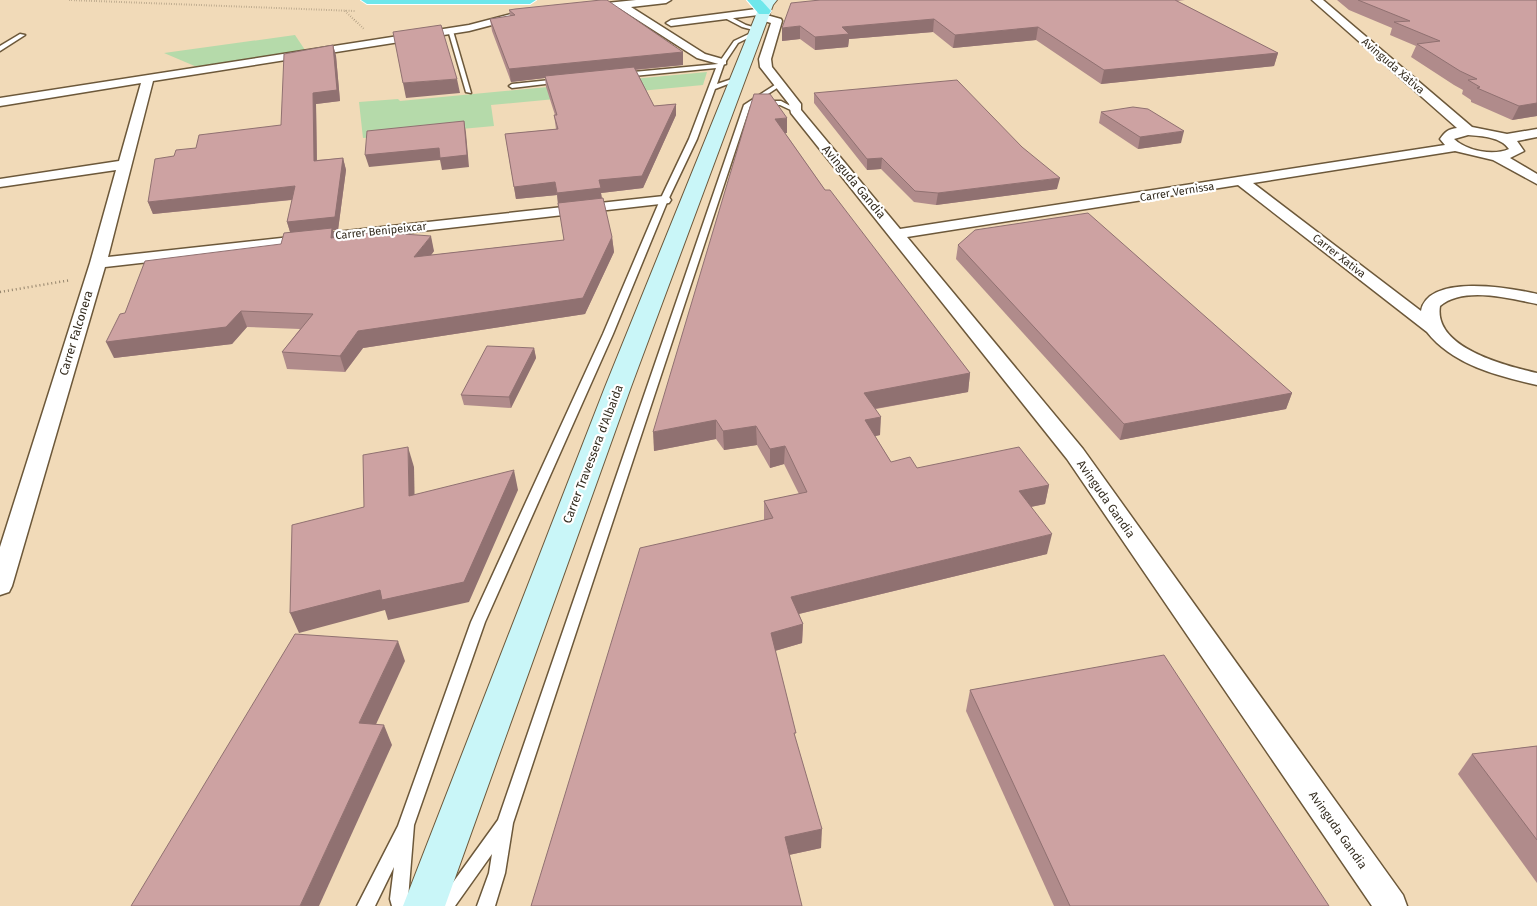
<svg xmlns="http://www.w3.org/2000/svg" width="1537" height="906" font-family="'Fira Sans',sans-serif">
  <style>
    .green { fill: #b5daaa }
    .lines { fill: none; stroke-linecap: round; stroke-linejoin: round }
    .service-casing { stroke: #6c583a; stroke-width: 3 }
    .minor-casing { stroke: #6c583a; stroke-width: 3 }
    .secondary-casing { stroke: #6c583a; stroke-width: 2 }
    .trunk-casing { stroke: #fff; stroke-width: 2 }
    .path-far1 { stroke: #94846c; stroke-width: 2; stroke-dasharray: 0.5 2; stroke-linecap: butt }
    .path { stroke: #94846c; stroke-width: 2.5; stroke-dasharray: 1 3; stroke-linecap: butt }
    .service { fill: #fff; fill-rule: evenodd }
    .minor { fill: #fff; fill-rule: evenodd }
    .secondary { fill: #c9f6f8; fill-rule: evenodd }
    .trunk { fill: #6ee7eb; fill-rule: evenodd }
    .wall { fill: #b08b8b }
    .shaded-wall { fill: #907171 }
    .building { fill: #cda2a2; stroke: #907171 }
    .labels { text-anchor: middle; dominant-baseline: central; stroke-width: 4.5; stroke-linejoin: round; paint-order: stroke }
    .far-street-label { font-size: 11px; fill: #342c1f; stroke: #fff }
    .street-label { font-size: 12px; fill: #342c1f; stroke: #fff }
  </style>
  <rect width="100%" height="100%" fill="#f1dab8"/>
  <g class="green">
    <path d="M295,35L305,50L197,67L164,53Z"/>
    <path d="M707,72L703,85L491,105L494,126L363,138L359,102L398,99L400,101Z"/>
  </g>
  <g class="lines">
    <defs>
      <g id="service">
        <path d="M725,14L746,25L760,29L757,31L742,27L723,17Z"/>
        <path d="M448,30L453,31L471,93L466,92Z"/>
        <path d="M753,32L758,33L738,43L724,64L717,84L738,77L741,79L715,89L697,139L668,200L613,334L485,622L414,825L408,899L410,906H392L390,899L394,867L375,906H357L398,826L471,622L603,334L660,200L689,139L716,68L623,77L620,75L623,73L718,64L734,41Z"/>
        <path d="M20,34L25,35L0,51V46Z"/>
        <path d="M560,79L563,81L562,82L512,88L509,86L512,84Z"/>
        <path d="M778,83L783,84L750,106L513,823L505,873L495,906H477L489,873L492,854L455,906H436L498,820L744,105Z"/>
        <path d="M761,101H781L798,110L795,112L780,105L759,104V102Z"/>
      </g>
      <g id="minor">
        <path d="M636,0H671L666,3L631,7L705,54L726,60V64L722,65L697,58L619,8L587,11L582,8L587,5Z"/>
        <path d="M1312,0H1323L1472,127L1507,134L1537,129V137L1517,141L1524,151L1510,158L1537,174V184L1493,160L1455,151L1253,183L1421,311C1428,273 1511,288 1537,294V304C1509,298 1463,286 1440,306C1433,348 1506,366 1537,373V385C1498,376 1453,365 1427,332L1238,185L907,237L1083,449L1403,895L1407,906H1372L1067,459L791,113L789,104L760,67L759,59L771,23L758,19V15L671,26L666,23L671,20L764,8L769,11L763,14L781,19L782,21L771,59L772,67L801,104V110L900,229L1445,145L1440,139C1445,132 1448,129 1457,128ZM1468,135C1482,136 1501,137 1509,149C1493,156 1467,151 1454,139Z"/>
        <path d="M519,12L524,15L523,17L469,31L153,81L108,257L664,196L669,197L671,200L669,203L105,267L12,586L9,592L0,595V547L90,263L116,170L0,187V179L119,161L141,83L0,106V98L469,25Z"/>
      </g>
      <path id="secondary" d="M762,0H777L773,5L631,387L445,906H403L605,387Z"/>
      <g id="trunk">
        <path d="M361,0H536L530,4H367Z"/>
        <path d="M747,0H761L771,11L769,14H759Z"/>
      </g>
    </defs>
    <use href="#service" class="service-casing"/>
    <use href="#minor" class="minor-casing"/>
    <use href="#secondary" class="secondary-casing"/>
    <use href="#trunk" class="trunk-casing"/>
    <g class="path-far1">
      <path d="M69,0L355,11"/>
      <path d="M345,11L364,29"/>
    </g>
    <path class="path" d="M0,292L71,280"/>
    <use href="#service" class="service"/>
    <use href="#minor" class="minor"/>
    <use href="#secondary" class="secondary"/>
    <use href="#trunk" class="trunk"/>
  </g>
  <g class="wall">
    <path d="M815,0H1185L1177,1L1278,53L1274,66L1101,84L1036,40L953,48L933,32L849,39L848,47L815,50L800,39L782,41Z"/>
    <path d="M1337,0H1537V116L1512,120L1471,102V100L1462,94L1463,90L1454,85L1411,57L1416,46L1390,35L1392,28L1349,10Z"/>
    <path d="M509,10L683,52V65L636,70L654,106L676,104V115L643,188L601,193L602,198L612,237L614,252L585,314L363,348L345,372L287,369L282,352L300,329L247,327L232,344L114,358L125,313L281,244L290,232L287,222L292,200L153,214L148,202L174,156L196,148L281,125L333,45L336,56L340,101L316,104L317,160L343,158L346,170L338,230H333L335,237L434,251L431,255L564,240L557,195L516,199L505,134L556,129L554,115H555L546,87L545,78L511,82L492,31L490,19L510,16Z"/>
    <path d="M814,93L1057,189L936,205L914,202L881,169L867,170L814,103Z"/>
    <path d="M754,94L787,133H785L825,190L970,373L968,392L876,409L880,435L875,436L891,462L917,468L1049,485L1045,504L1031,507L1047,554L799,614L803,624L802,643L775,651L821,848L789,855L531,906L764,520V501L799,494L784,464L770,468L757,445L724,450L716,439L654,451Z"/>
    <path d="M1101,112L1181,143L1138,149L1099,123Z"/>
    <path d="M958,245L1292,393L1286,409L1120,440L956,259Z"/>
    <path d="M534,348L536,358L511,408L464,405L461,395Z"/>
    <path d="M970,690L1329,906H1054L966,711Z"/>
    <path d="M1537,746V883L1458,774L1472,754Z"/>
  </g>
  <g class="shaded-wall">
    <path d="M934,19L933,32L849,39L848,47L815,50V37L842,27Z"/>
    <path d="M800,26V39L782,41V28Z"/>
    <path d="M1038,27L1036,40L953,48L955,35Z"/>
    <path d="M333,45L336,56L340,101L316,104L317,173L314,161L313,93Z"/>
    <path d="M683,52V65L546,78L545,76V78L511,82L509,69Z"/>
    <path d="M1278,53L1274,66L1101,84L1104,70Z"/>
    <path d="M457,79L460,93L406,98L403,83Z"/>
    <path d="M1537,103V116L1512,120L1519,106Z"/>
    <path d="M676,104V115L643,188L601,193L602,201L558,206L557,193L599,180Z"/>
    <path d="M787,118V133L775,134V119Z"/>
    <path d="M464,121L466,133L469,167L442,170L440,160L369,167L365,155Z"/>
    <path d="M1184,131L1181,143L1138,149L1140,137Z"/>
    <path d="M343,158L346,170L338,230H333L337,243L291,235L287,222Z"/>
    <path d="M882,158L881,169L867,170V159Z"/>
    <path d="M1060,178L1057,189L936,205L938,193Z"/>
    <path d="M555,182L557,195L516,199L514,187Z"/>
    <path d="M295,186L299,199L153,214L148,202Z"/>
    <path d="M431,236L434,251L418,273L414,257Z"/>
    <path d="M612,237L614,252L585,314L363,348L345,372L340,356L358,331Z"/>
    <path d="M241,311L247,327L232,344L114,358L106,342Z"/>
    <path d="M534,348L536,358L511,408L509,397Z"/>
    <path d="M970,373L968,392L862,411L864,393Z"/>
    <path d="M1292,393L1286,409L1120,440L1124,424Z"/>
    <path d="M881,417L880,435L863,439L865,420Z"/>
    <path d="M716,420V439L654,451L653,432Z"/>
    <path d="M756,426L757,445L724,450L723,431Z"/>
    <path d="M785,446L784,464L770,468V449Z"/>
    <path d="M408,447L414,467L415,516L409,496Z"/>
    <path d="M514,470L518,490L469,602L388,620L385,610L299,633L290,613Z"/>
    <path d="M1049,485L1045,504L1015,510L1019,491Z"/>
    <path d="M1052,534L1047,554L790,616L791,597Z"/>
    <path d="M803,624L802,643L771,652V633Z"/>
    <path d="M398,641L405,661L367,744L359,723Z"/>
    <path d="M384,725L392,745L319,906H300Z"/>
    <path d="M822,829L821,848L784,856L785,837Z"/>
  </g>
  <g class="building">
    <path d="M601,0H607L683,52L509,69L490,19L515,15L509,10L515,9Z"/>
    <path d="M820,0H1175L1278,53L1104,70L1038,27L955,35L934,19L842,27L849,34L815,37L800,26L782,28L791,3Z"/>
    <path d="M1358,0H1537V103L1519,106L1477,88L1480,87L1468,80L1477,79L1460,71L1417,44L1440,41L1394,22L1410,21Z"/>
    <path d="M441,25L457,79L403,83L393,32Z"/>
    <path d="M333,45L337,90L313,93L314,161L343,158L335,217L287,222L295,186L148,202L155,159L174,156L176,150L196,148L199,135L281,125L284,54Z"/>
    <path d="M634,67L654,106L676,104L642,176L599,180L601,188L557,193L555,182L514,187L505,134L558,129L554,115H557L545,76Z"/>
    <path d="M957,80L1022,147L1060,178L938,193L915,191L882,158L867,159L814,93Z"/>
    <path d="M754,94H770L787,118L775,119L825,190H830L970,373L864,393L881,417L865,420L891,462L910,457L917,468L1019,447L1049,485L1019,491L1052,534L791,597L803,624L771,633L796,733H794L822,829L785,837L802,906H531L640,548L773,518L764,501L807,492L785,446L770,449L756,426L723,431L716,420L653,432Z"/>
    <path d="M1133,107L1148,109L1184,131L1140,137L1101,112Z"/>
    <path d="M464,121L467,155L440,158L439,148L365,155L367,131Z"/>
    <path d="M603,198L612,237L583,298L358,331L340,356L282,352L313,314L241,311L226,327L106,342L120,314L125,313L145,261L281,244L284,233L332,228L331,238L376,232L431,236L414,257L564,240L558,203Z"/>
    <path d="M1088,213L1292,393L1124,424L958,245L975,230Z"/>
    <path d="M487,346L534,348L509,397L461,395Z"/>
    <path d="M408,447L409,496L514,470L464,582L382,600L380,590L290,613L292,525L364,507L363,455Z"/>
    <path d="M295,634L398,641L359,723L384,725L300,906H131Z"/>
    <path d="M1164,655L1329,906H1070L970,690Z"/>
    <path d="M1537,746V840L1472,754Z"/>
  </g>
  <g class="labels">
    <g class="far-street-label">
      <text transform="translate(1393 66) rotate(41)">Avinguda Xàtiva</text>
      <text transform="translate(1177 192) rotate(-9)">Carrer Vernissa</text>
      <text transform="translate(381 231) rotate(-6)">Carrer Benipeixcar</text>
      <text transform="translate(1339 256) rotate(38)">Carrer Xativa</text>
    </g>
    <g class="street-label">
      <text transform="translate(854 182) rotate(50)">Avinguda Gandia</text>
      <text transform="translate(76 333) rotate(-73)">Carrer Falconera</text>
      <text transform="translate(593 454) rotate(-69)">Carrer Travessera d'Albaida</text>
      <text transform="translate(1106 499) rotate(55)">Avinguda Gandia</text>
      <text transform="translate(1338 830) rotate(55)">Avinguda Gandia</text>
    </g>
  </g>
</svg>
